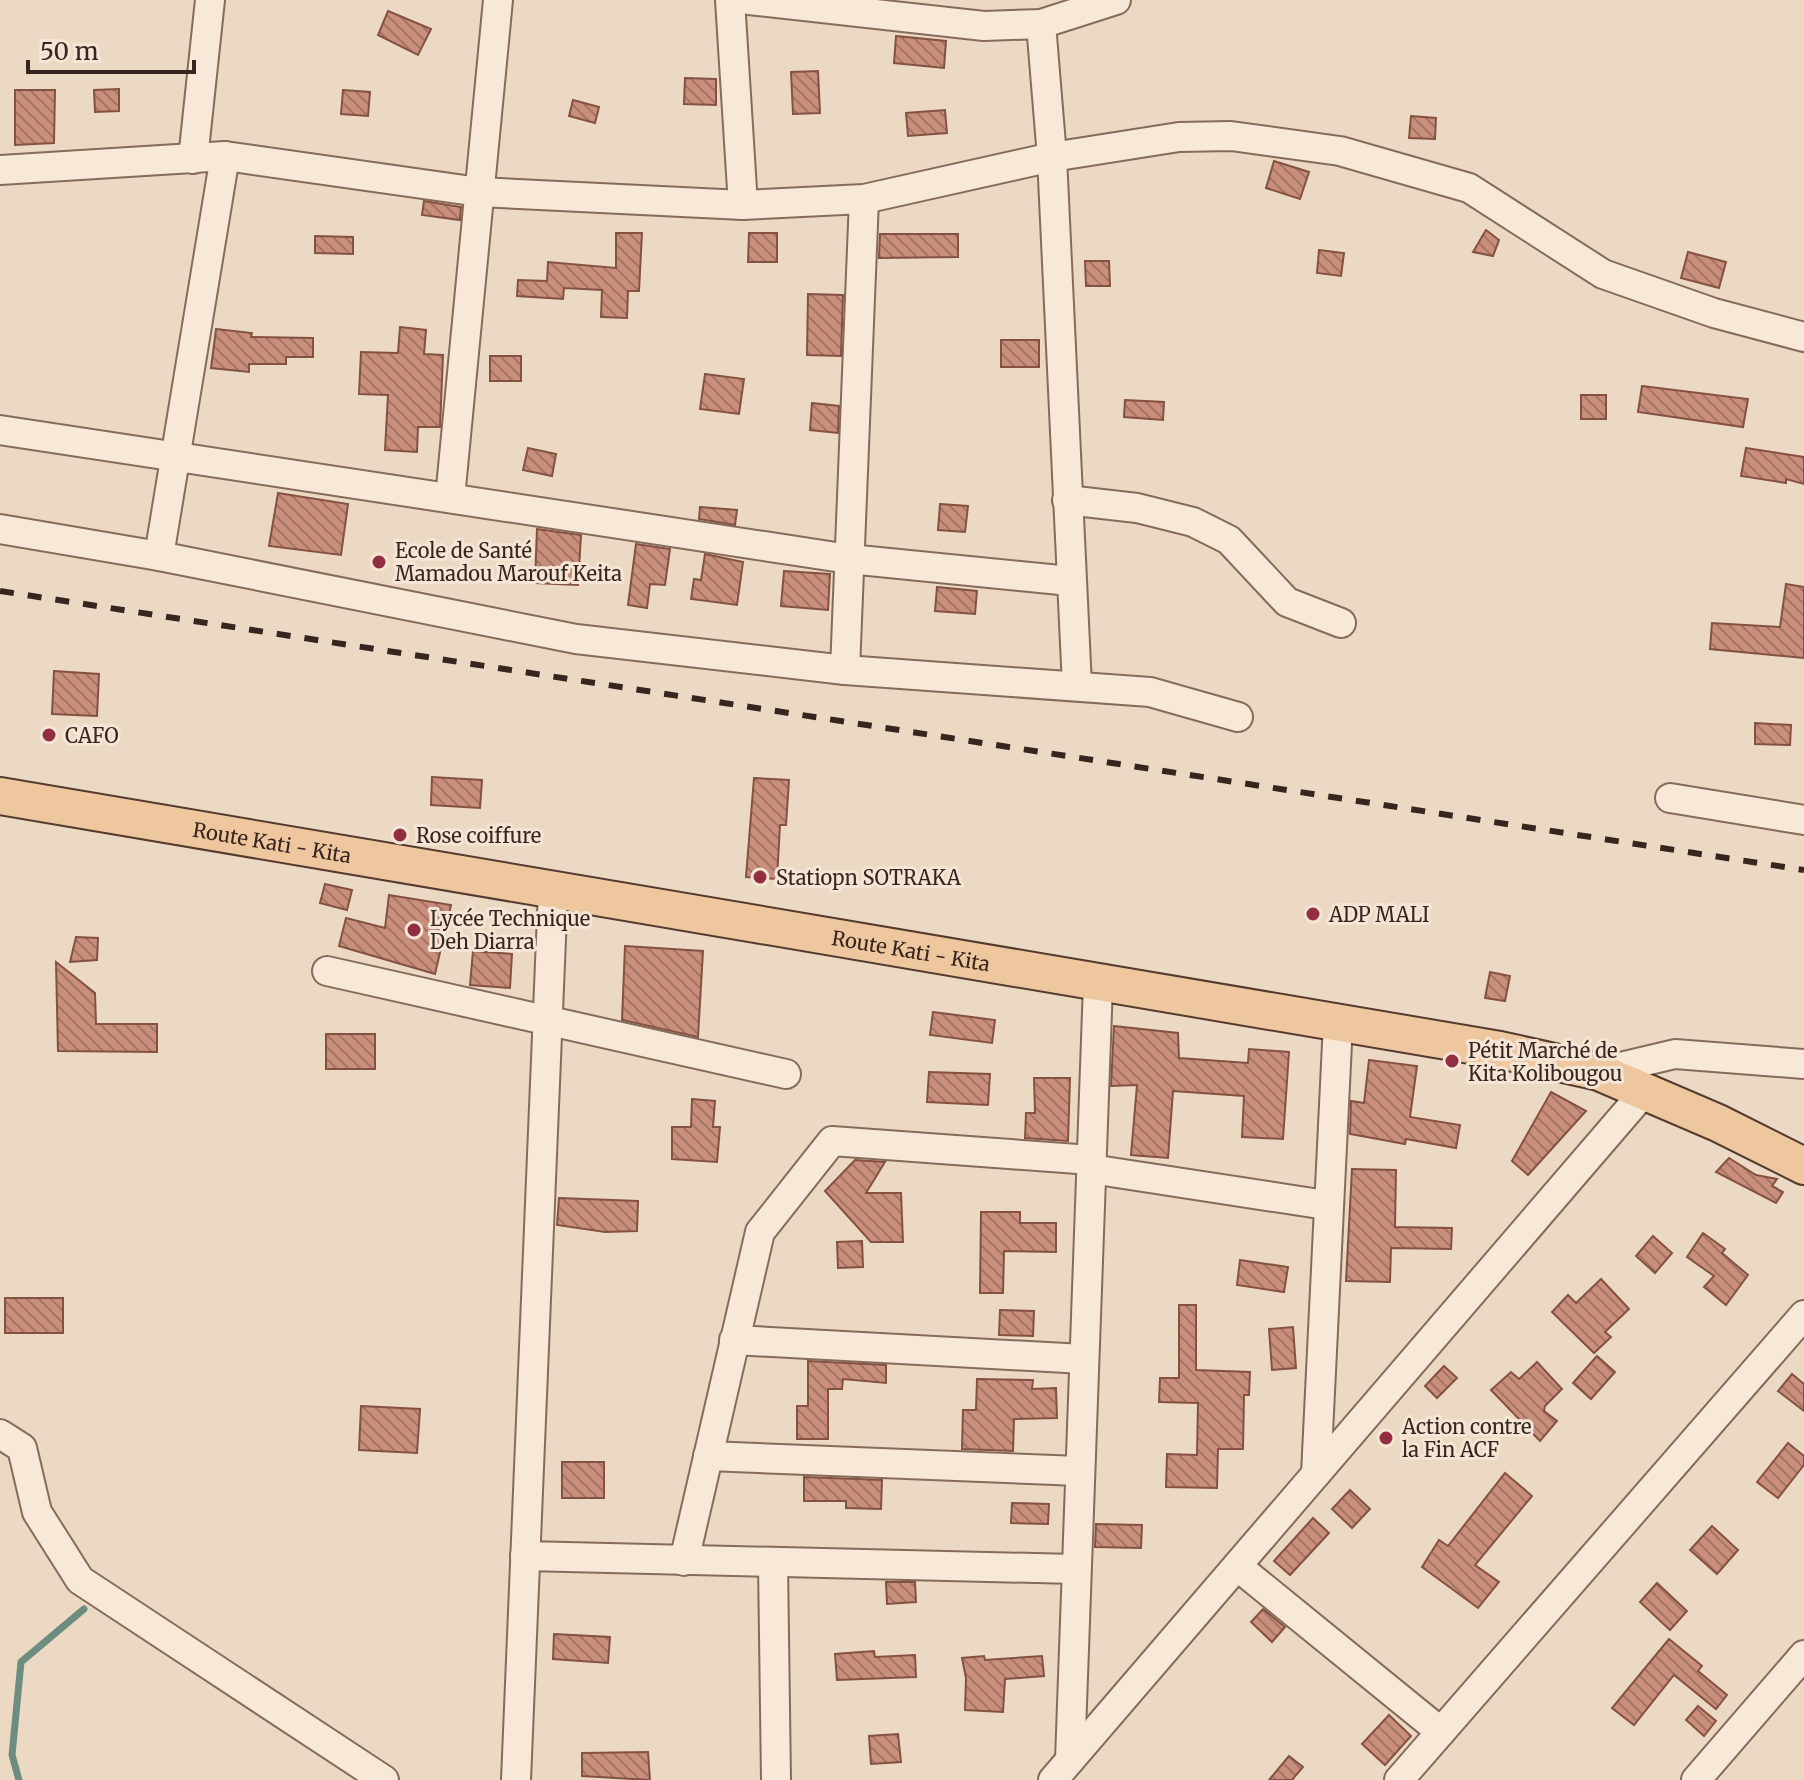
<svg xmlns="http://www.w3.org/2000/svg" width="1804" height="1780" font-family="Merriweather,serif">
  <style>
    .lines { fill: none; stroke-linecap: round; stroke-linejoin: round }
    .stream { stroke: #6d8d80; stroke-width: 7 }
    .building { fill: url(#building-back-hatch); stroke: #845142; stroke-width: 2 }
    .minor-casing { stroke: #866b5b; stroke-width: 32 }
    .major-casing { stroke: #543a2f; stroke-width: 40 }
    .minor { stroke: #f7e8d7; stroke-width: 28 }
    .major { stroke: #eec79e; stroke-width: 36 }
    .rail { stroke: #37261f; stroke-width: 6; stroke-dasharray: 14 14; stroke-linecap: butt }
    .poi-dot { fill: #922e40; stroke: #f4e5d4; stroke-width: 3 }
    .labels { text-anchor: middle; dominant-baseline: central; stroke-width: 6; stroke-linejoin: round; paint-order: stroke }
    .poi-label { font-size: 20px; fill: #37261f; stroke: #f4e5d4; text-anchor: start }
    .street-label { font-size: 20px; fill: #37261f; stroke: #f4e5d4 }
  </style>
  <defs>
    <pattern id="building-back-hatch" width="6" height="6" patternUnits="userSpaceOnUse" patternTransform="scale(2)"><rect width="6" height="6" fill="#c98f7c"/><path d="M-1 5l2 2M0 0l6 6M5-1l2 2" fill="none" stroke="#a47565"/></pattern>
  </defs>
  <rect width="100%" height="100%" fill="#ecd9c4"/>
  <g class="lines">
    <path class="stream" d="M19,1780L12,1755L21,1662L84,1609"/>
  </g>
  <g class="building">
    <path d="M388,11L431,29L418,55L378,35Z"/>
    <path d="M896,36L946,41L944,68L894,63Z"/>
    <path d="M818,71L820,113L793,114L791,72Z"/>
    <path d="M685,78L716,79V105L684,104Z"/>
    <path d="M119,89V111L95,112L94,90Z"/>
    <path d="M15,90H55L54,143L15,145Z"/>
    <path d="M343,90L370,92L368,116L341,114Z"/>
    <path d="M573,100L599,107L595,123L569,116Z"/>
    <path d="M945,110L947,133L908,136L906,113Z"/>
    <path d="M1411,116L1436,118L1435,139L1409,138Z"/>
    <path d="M1274,161L1309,172L1300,199L1266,188Z"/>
    <path d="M424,201L461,207L460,220L422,215Z"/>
    <path d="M1486,230L1499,240L1493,256L1473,252Z"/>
    <path d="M616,233H642L639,291H628L627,318L601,317L602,290L564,288L563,299L517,296L518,280L547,281L548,262L616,268Z"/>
    <path d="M749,233H777V262H748Z"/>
    <path d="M880,234H958V257L879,258Z"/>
    <path d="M315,236L353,237V254L315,253Z"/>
    <path d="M1319,250L1344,253L1341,276L1317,273Z"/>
    <path d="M1688,252L1726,262L1719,288L1681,278Z"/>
    <path d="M1085,261H1109L1110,286H1086Z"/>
    <path d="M808,294L843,295L841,356L807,355Z"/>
    <path d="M400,327L426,330L424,354L443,355L440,427H418L417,452L385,450L388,395L359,394L361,352L398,353Z"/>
    <path d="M216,329L252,333L251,337L313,338V357H286V364H249V372L211,368Z"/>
    <rect x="1001" y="340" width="38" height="27"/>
    <rect x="490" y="356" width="31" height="25"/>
    <path d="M705,374L744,379L739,414L700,409Z"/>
    <path d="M1642,386L1748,399L1743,427L1638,412Z"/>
    <rect x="1581" y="395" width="25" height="24"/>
    <path d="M1125,400L1164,402L1163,420L1124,417Z"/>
    <path d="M812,403L839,406L838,433L810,430Z"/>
    <path d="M528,448L556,454L552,476L523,470Z"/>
    <path d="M1746,448L1804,457V484L1786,479V483L1741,476Z"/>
    <path d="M278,493L348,504L341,555L269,546Z"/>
    <path d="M940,504L968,506L965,532L938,530Z"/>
    <path d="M700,507L737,510L735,525L699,519Z"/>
    <path d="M537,529L581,535L578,585L535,583Z"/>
    <path d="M636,544L670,549L665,585L650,584L647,608L628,605Z"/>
    <path d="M705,554L743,562L737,605L691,599L694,579L701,580Z"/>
    <path d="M784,571L830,574L828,610L781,606Z"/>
    <path d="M1786,584L1804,587V658L1710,649L1712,623L1780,627Z"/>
    <path d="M937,587L977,591L975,614L935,611Z"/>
    <path d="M54,671L99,674L97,716L52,714Z"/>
    <path d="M1755,723L1791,725L1790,745L1755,744Z"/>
    <path d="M432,777L482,780L480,808L431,805Z"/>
    <path d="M754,778L789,780L786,825H780L777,879L746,877Z"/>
    <path d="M325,884L352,890L347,910L320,903Z"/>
    <path d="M389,895L451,905L435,974L339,946L346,918L385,928Z"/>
    <path d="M76,937L98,938L97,960L70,962Z"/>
    <path d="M625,946L703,951L698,1037L622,1020Z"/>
    <path d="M473,951L512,954L510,988L470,985Z"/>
    <path d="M56,962L95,993L96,1024H157V1052L58,1051Z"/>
    <path d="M1490,972L1510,976L1505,1001L1485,998Z"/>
    <path d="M933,1012L995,1020L992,1043L930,1035Z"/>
    <path d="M1114,1026L1178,1033L1179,1058L1248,1063L1249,1049L1289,1052L1283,1139L1242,1137L1244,1096L1173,1091L1168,1158L1131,1155L1137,1085L1111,1086Z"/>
    <rect x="326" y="1034" width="49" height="35"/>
    <path d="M1369,1060L1417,1066L1410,1117L1460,1125L1456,1148L1406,1139L1405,1144L1350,1134L1351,1101L1364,1103Z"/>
    <path d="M929,1072L990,1074L988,1105L927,1102Z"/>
    <path d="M1034,1078H1070L1068,1141L1025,1138L1026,1113H1035Z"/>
    <path d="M1551,1092L1586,1111L1528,1175L1512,1161Z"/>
    <path d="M692,1099L715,1101L713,1127H720L717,1162L672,1159V1127H691Z"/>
    <path d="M1729,1158L1756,1175L1777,1179L1772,1186L1783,1192L1776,1203L1716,1172Z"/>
    <path d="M855,1160L885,1162L866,1193H901L903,1242H871L825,1191Z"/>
    <path d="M1352,1169L1396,1170L1395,1227L1452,1228L1451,1249L1391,1248L1390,1282L1346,1281Z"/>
    <path d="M559,1198L638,1201L637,1231L605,1232L557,1225Z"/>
    <path d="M981,1212H1020V1223H1056V1252L1004,1251L1003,1293H980Z"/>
    <path d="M1703,1233L1725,1249L1722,1253L1748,1275L1726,1305L1704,1287L1714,1276L1687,1257Z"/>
    <path d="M1653,1236L1672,1253L1655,1273L1636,1256Z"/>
    <path d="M862,1241L863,1267L838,1268L837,1242Z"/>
    <path d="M1240,1260L1288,1267L1284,1292L1237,1285Z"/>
    <path d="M1601,1279L1629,1309L1605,1332L1611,1337L1594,1353L1552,1312L1568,1295L1576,1303Z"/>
    <rect x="5" y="1298" width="58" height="35"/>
    <path d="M1179,1305H1196V1370L1250,1372L1249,1395H1244L1243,1449H1218L1217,1488L1166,1487L1167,1454L1197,1455L1198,1403L1159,1402L1160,1378H1179Z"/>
    <path d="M1000,1310L1034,1311L1033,1336L999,1335Z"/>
    <path d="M1293,1327L1296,1368L1272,1370L1269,1329Z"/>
    <path d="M1597,1356L1615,1372L1591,1399L1573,1383Z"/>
    <path d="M808,1361L886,1365V1383L843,1379L842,1389H828V1439H797V1406H808Z"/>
    <path d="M1537,1362L1562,1389L1545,1406L1544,1411L1557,1421L1540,1441L1491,1390L1511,1372L1519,1379Z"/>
    <path d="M1444,1366L1457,1378L1437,1398L1425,1386Z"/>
    <path d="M1792,1374L1804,1384V1411L1778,1391Z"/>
    <path d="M977,1379L1033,1380L1032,1389L1056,1388L1057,1418L1014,1419L1013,1451L962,1449L963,1410H976Z"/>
    <path d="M361,1406L420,1409L417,1453L359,1450Z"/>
    <path d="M1788,1443L1804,1456V1465L1778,1498L1757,1482Z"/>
    <rect x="562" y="1462" width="42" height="36"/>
    <path d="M1505,1473L1532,1496L1475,1565L1499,1582L1478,1608L1422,1567L1439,1540L1448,1546Z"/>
    <path d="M804,1477L882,1480L881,1509L846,1508V1501H804Z"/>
    <path d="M1350,1490L1370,1509L1352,1528L1332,1509Z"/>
    <path d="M1012,1503L1049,1504L1048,1524L1011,1523Z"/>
    <path d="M1313,1518L1329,1533L1290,1575L1274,1561Z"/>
    <path d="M1096,1524L1142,1525L1141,1548L1095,1547Z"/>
    <path d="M1712,1526L1738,1550L1717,1574L1690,1550Z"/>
    <path d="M886,1582H915L916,1602L887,1604Z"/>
    <path d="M1657,1583L1687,1611L1670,1630L1640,1602Z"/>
    <path d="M1263,1609L1285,1627L1272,1642L1251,1622Z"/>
    <path d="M554,1634L610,1637L608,1663L553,1659Z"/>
    <path d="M1669,1639L1702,1666L1698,1671L1727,1695L1716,1709L1674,1675L1634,1725L1612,1708Z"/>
    <path d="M874,1651L875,1657L915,1655L916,1677L837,1680L835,1654Z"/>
    <path d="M984,1656L985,1660L1042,1656L1044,1676L1005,1679L1003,1712L965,1710L966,1678L962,1658Z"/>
    <path d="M1698,1706L1716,1721L1704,1736L1686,1720Z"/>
    <path d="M1389,1715L1411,1736L1385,1765L1362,1744Z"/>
    <path d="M898,1734L901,1762L871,1764L869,1736Z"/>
    <path d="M648,1752L650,1780L582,1776V1753Z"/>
    <path d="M1289,1756L1303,1767L1292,1780H1269Z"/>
  </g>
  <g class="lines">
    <defs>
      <g id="minor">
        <path d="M730,0L743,205"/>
        <path d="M749,0L984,26L1041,24L1116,0"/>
        <path d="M1041,24L1052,157L1077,686"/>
        <path d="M193,159L210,0"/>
        <path d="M0,170L225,156L479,192L743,205L864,199L1052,157L1179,137L1231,136L1340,151L1469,188L1603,274L1714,313L1804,337"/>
        <path d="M0,430L849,559L1070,581"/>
        <path d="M450,498L498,0"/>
        <path d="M1067,500L1137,508L1193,522L1229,540L1287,602L1341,623"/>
        <path d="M0,529L159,556L576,639L845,670L864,199"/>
        <path d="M159,556L225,156"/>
        <path d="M845,670L1150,692L1238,717"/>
        <path d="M1670,798L1804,820"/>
        <path d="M327,971L786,1074"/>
        <path d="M1599,1072L1675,1054L1804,1064"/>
        <path d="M1091,1169L1326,1205"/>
        <path d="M734,1340L1084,1359"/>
        <path d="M0,1434L22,1448L37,1512L80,1580L384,1780"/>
        <path d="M708,1456L1079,1471"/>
        <path d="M1316,1474L1338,1023"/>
        <path d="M525,1556L1075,1569"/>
        <path d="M684,1561L760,1232L832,1141L1091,1160"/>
        <path d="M773,1563L776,1780"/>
        <path d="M1237,1566L1441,1732"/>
        <path d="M1070,1760L1098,984"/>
        <path d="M516,1780L553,891"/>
        <path d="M1053,1780L1645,1091"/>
        <path d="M1399,1780L1804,1315"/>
        <path d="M1696,1780L1804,1655"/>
      </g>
      <g id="major">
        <path id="s1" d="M0,796L1500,1050L1599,1072L1718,1123L1804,1166"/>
      </g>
    </defs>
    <use href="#minor" class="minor-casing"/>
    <use href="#major" class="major-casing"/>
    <use href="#minor" class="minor"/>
    <use href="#major" class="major"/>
    <path class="rail" d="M0,591L1804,870"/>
  </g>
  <g class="poi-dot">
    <circle cx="379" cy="562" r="8"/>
    <circle cx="49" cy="735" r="8"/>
    <circle cx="400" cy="835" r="8"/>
    <circle cx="760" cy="877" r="8"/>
    <circle cx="1313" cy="914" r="8"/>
    <circle cx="414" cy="930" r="8"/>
    <circle cx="1452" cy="1061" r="8"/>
    <circle cx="1386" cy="1438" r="8"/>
  </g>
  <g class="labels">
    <g class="poi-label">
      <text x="395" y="550">Ecole de Santé<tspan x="395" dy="23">Mamadou Marouf Keita</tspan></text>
      <text x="65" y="735">CAFO</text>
      <text x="416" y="835">Rose coiffure</text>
      <text x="776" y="877">Statiopn SOTRAKA</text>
      <text x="1329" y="914">ADP MALI</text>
      <text x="430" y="918">Lycée Technique<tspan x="430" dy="23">Deh Diarra</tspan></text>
      <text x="1468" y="1050">Pétit Marché de<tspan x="1468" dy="23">Kita Kolibougou</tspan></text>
      <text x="1402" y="1426">Action contre<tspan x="1402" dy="23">la Fin ACF</tspan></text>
    </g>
    <g class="street-label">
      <text stroke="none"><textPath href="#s1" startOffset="276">Route Kati - Kita</textPath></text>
      <text stroke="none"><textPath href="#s1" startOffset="924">Route Kati - Kita</textPath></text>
    </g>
  </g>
  <path d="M28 60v12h166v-12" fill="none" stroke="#37261f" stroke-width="4"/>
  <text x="40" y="60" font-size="24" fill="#37261f" stroke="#f4e5d4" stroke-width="6" paint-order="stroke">50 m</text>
</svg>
